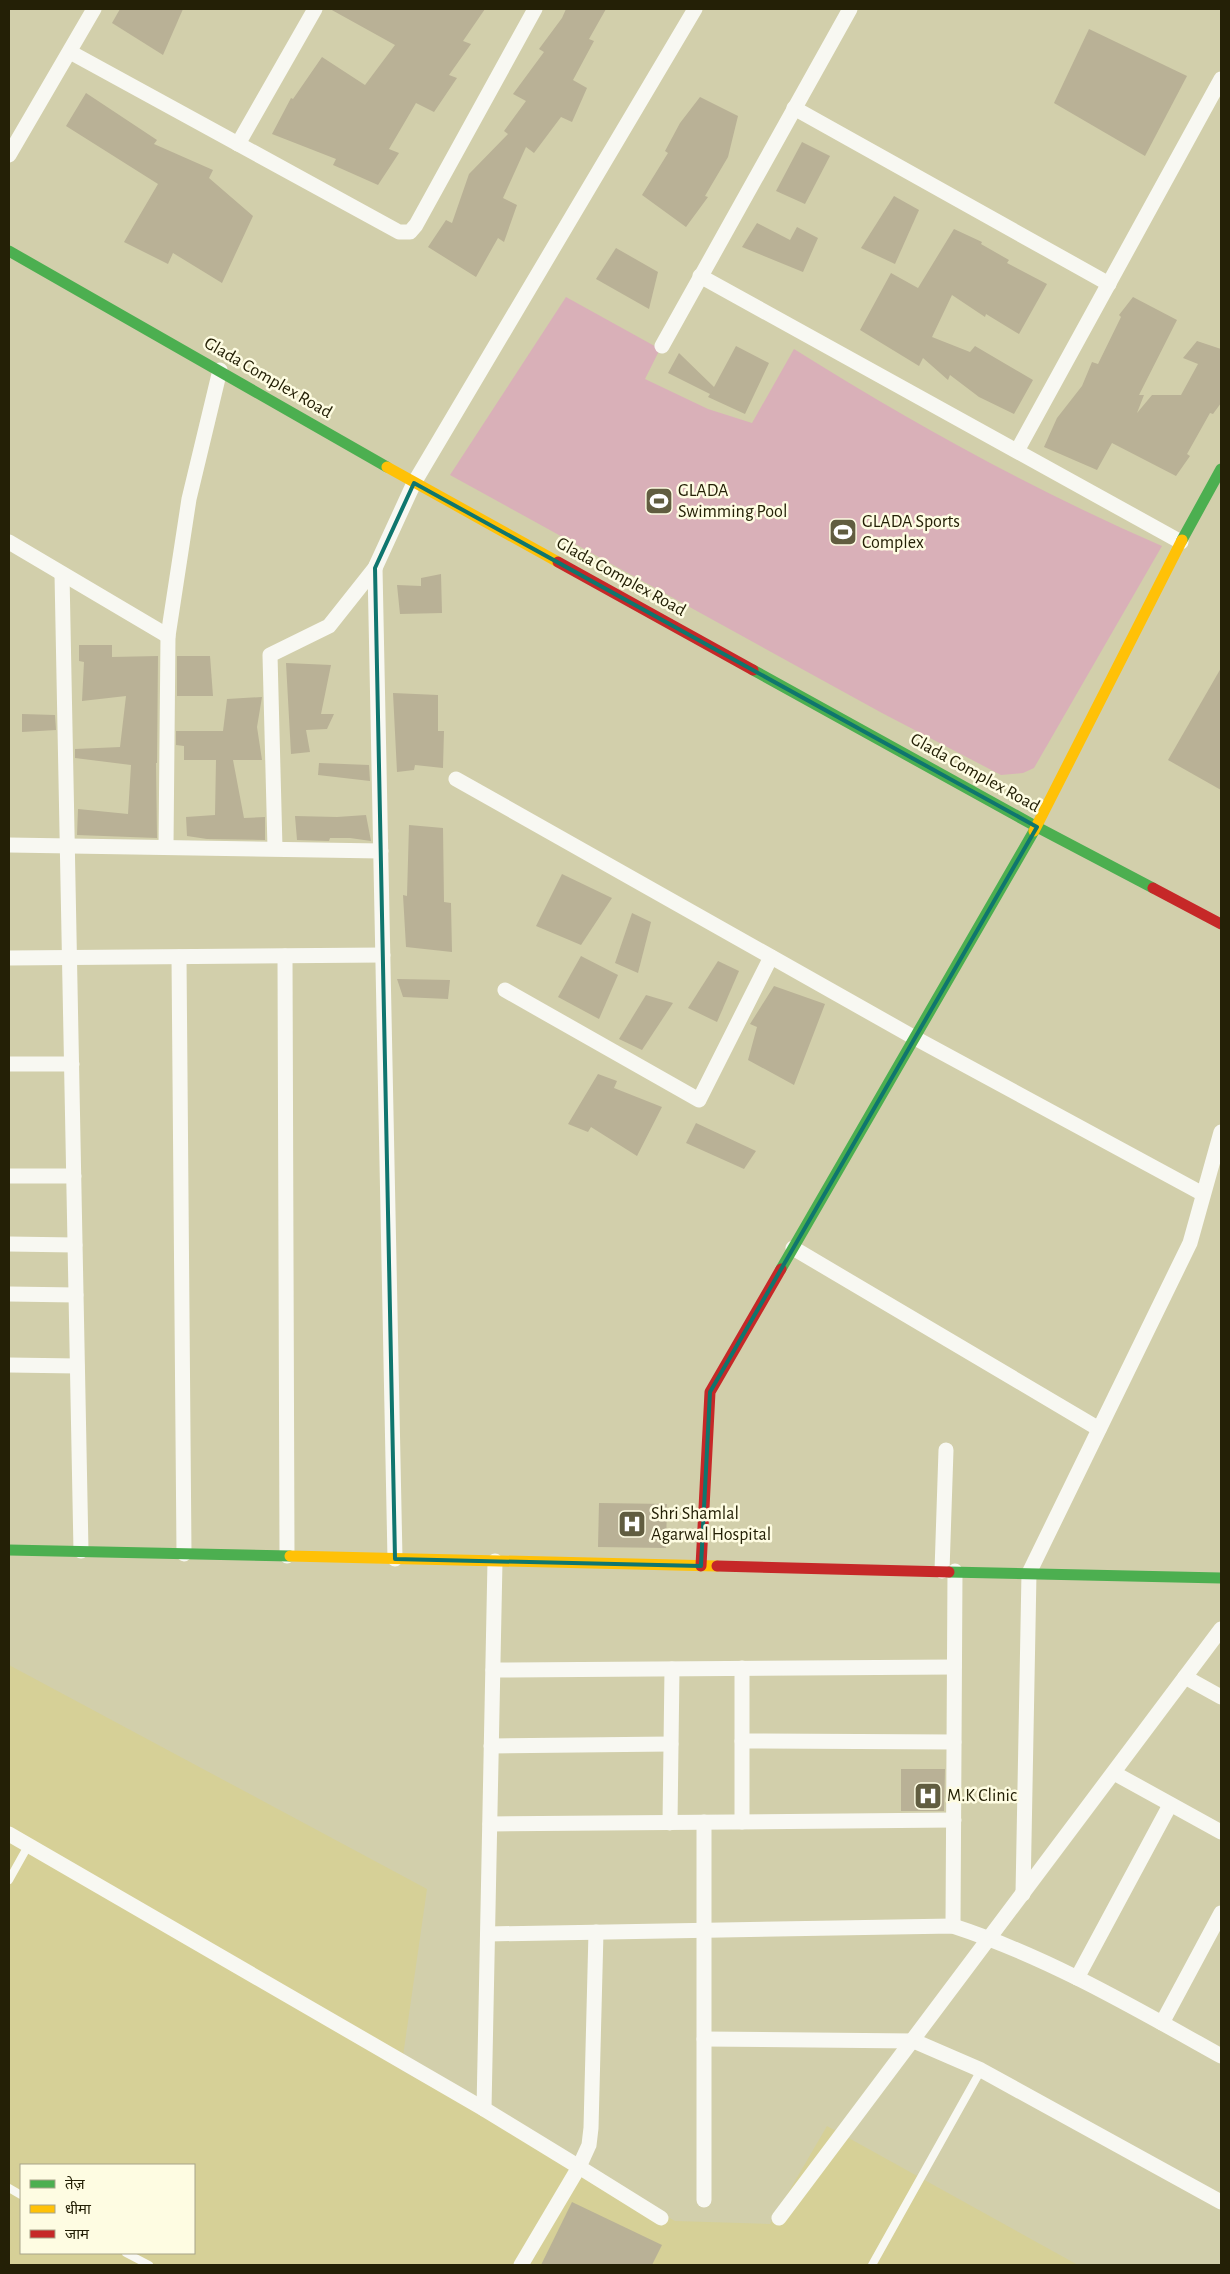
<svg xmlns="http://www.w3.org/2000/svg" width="1230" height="2274" font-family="'Alegreya Sans','Noto Sans Devanagari',sans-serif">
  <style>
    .built { fill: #d6d097; fill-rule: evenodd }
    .green { fill: #d9b0b8 }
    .building { fill: #b9b196 }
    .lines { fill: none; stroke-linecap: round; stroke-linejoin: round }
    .lane { stroke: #f8f8f2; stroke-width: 8 }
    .street { stroke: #f8f8f2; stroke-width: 15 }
    .fast { stroke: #4caf50; stroke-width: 11 }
    .slow { stroke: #ffc107; stroke-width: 11 }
    .jam { stroke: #c62828; stroke-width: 11 }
    .marked { fill: none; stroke: #0f766e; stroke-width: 4; stroke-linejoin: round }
    .labels { text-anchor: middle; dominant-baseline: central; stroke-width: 5; stroke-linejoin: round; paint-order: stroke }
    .street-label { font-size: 18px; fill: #242006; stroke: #fefce2 }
    .poi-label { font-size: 18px; fill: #242006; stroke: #fefce2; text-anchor: start }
  </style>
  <rect width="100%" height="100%" fill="#d2cfab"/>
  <path class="built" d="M9,1665L427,1889L401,2070L675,2221L770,2224L827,2126L1078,2265H9ZM21,2165H194V2253H21Z"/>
  <path class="green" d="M566,297L660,349L645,379L708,409L752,423L794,349C910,422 1035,491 1162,546L1034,768L1023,773L1001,775L882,713L450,475Z"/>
  <g class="building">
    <path d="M120,9H183L163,55L112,23Z"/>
    <path d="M330,9H485L463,41L471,44L449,75L457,78L434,112L416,103L389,149L399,153L378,185L333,165L336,159L272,134L291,98L293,99L322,57L365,85L395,45Z"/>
    <path d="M566,9H606L589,39L594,41L573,80L587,88L572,122L561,117L534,153L526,147L503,198L517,205L504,242L498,238L476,277L428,247L446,220L452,223L469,174L508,134L504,131L526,101L513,94L544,52L539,49L562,18Z"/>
    <path d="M1089,29L1187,76L1145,156L1054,103Z"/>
    <path d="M86,93L157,140L154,144L213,170L209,178L253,216L222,283L173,253L168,264L124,242L158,184L66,126Z"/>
    <path d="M700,97L738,116L728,157L705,196L708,197L686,227L642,195L668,153L665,151L680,123Z"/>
    <path d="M802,142L830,156L805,204L776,191Z"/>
    <path d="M894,196L919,210L895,264L861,248Z"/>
    <path d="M757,223L790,240L797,227L818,238L803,272L742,247Z"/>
    <path d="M954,229L982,242L981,244L1009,260L1007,263L1047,284L1019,334L986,314L985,317L952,295L932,337L970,352L975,346L1033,380L1014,414L979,397L950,375L948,380L923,358L919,366L860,330L891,273L918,288Z"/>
    <path d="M616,248L658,272L649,309L596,279Z"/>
    <path d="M1133,297L1177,320L1139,395H1144L1137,413L1152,395H1181L1198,364L1183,358L1197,341L1221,349V403L1213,414L1210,413L1187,454L1190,456L1176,476L1112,443L1097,470L1044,447L1057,418L1082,386L1092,362L1098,364L1121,317L1119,315Z"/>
    <path d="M736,346L769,363L745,414L708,397L710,394L668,373L679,353L714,387Z"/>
    <path d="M441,574L442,613L400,614L397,585L421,586V578Z"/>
    <path d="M79,645H112V657L158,656L157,763H156L157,838L77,835L78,809L128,814L131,765L75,758V749L120,747L126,696L82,701L84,662L79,661Z"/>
    <path d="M177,656H210L213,696H177Z"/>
    <path d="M286,663L331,665L321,714H334L327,729L306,730L310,752L291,754Z"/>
    <path d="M1221,668V790L1168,760Z"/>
    <path d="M393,693L438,695V731H444L443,768L415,765L414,770L397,772Z"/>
    <path d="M262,697L257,727L262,760H233L244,818L265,817V840L207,839L187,836L186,817L215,815L216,760H184V746L176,745V731H223L227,699Z"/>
    <path d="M22,714L55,715L56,730L22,732Z"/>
    <path d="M319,763L369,765L370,781L318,775Z"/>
    <path d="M366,815L371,841L350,838H330L329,841L297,840L295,816L337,817Z"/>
    <path d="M409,825L443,828L444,902L451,903L452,952L406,947L403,895L407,896Z"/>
    <path d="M562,874L612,898L581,945L536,926Z"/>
    <path d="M632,913L651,922L638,973L615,963Z"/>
    <path d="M581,956L618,975L599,1019L558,997Z"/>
    <path d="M718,961L739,971L717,1022L688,1008Z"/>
    <path d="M397,979L450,980L448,999L403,997Z"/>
    <path d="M774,986L825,1004L794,1085L748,1060L757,1027L750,1024Z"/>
    <path d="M646,995L673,1003L642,1050L619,1039Z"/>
    <path d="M598,1074L617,1081L614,1088L662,1107L637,1156L591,1127L588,1132L568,1124Z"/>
    <path d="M696,1123L756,1151L744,1169L686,1143Z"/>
    <path d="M599,1503L667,1504L666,1548L598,1547Z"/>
    <path d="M901,1769H945L944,1811H901Z"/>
    <path d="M572,2202L662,2245L652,2265H541Z"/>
  </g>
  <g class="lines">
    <g class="lane">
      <path d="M9,1880L28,1846"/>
      <path d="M9,2188L21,2195"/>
      <path d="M126,2253L149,2265"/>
      <path d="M872,2265L981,2070"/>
    </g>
    <g class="street">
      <path d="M70,52L399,232H410L416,225L535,9"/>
      <path d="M794,108L1109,284"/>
      <path d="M238,144L315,9"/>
      <path d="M9,155L94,9"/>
      <path d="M700,276L1181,542"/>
      <path d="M662,346L850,9"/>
      <path d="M1017,451L1221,79"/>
      <path d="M9,542L168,636"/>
      <path d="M375,568L395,1559"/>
      <path d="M62,574L81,1551"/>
      <path d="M456,779L915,1038L1203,1194"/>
      <path d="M9,845L381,851"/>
      <path d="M166,846L168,636L189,499L220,370"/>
      <path d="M275,848L270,655L329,626L375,568L414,483L695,9"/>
      <path d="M285,956L287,1556"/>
      <path d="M179,957L184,1554"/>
      <path d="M9,958L383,955"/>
      <path d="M505,990L699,1100L771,957"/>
      <path d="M9,1064H72"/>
      <path d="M9,1176H74"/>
      <path d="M9,1244L75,1245"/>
      <path d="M793,1248L1099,1429"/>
      <path d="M9,1294L76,1295"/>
      <path d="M9,1365L77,1366"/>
      <path d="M942,1571L946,1450"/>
      <path d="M742,1668V1822"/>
      <path d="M493,1670L954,1667"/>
      <path d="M1185,1677L1221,1697"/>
      <path d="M742,1741L954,1742"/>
      <path d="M491,1746L671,1744"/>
      <path d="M1114,1773L1221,1832"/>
      <path d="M670,1823L672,1669"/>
      <path d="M490,1824L954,1820"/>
      <path d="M9,1834L484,2109L579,2167L521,2265"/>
      <path d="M1023,1894L1029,1573L1190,1243L1221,1132"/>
      <path d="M953,1926L955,1571"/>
      <path d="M596,1932L591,2128L589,2145L579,2167L661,2218"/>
      <path d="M488,1934L953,1926C1048,1957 1135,2008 1221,2056"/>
      <path d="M1077,1978L1170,1805"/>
      <path d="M1162,2023L1221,1913"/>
      <path d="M704,2039L914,2041L981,2070L1221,2202"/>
      <path d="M484,2109L495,1561"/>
      <path d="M704,2200V1822"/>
      <path d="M779,2218L1221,1629"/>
    </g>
    <g class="fast">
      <path d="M9,251L387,467"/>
      <path d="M1182,540L1221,469"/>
      <path d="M753,670L1037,827L1153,888"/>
      <path d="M781,1269L1034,831"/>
      <path d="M9,1550L290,1556"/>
      <path d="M949,1572L1221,1578"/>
    </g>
    <g class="slow">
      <path d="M387,467L558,562"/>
      <path d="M1034,831L1182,540"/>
      <path d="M290,1556L717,1566"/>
    </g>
    <g class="jam">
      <path d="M558,562L753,670"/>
      <path d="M1153,888L1221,924"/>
      <path d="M701,1566L710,1392L781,1269"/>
      <path d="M717,1566L949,1572"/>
    </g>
  </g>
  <path class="marked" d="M414,483L1037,827L710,1392L701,1566L395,1559L375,568Z"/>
  <defs>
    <symbol id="stadium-square" viewBox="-11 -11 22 22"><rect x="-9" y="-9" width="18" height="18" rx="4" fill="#615d40" stroke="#fefce2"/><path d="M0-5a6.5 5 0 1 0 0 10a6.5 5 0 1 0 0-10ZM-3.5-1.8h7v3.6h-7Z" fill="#fff"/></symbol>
    <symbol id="hospital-square" viewBox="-11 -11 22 22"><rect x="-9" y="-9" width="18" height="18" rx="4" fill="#615d40" stroke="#fefce2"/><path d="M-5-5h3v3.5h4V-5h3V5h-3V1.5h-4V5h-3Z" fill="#fff"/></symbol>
  </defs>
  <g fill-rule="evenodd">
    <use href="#stadium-square" x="643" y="485" width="32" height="32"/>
    <use href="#stadium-square" x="827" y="516" width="32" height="32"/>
    <use href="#hospital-square" x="616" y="1508" width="32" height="32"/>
    <use href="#hospital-square" x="912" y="1780" width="32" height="32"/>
  </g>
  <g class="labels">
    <g class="street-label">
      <text transform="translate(268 378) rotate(30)">Glada Complex Road</text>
      <text transform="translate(621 577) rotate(29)">Glada Complex Road</text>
      <text transform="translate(975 773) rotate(29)">Glada Complex Road</text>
    </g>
    <g class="poi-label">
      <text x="678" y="491">GLADA<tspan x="678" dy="21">Swimming Pool</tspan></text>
      <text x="862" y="522">GLADA Sports<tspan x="862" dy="21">Complex</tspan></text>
      <text x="651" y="1514">Shri Shamlal<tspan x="651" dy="21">Agarwal Hospital</tspan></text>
      <text x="947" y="1796">M.K Clinic</text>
    </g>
  </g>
  <rect width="1230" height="2274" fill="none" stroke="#242006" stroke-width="20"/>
  <rect x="20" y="2164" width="175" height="90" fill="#fefce2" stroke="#a7a48a"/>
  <rect x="30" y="2180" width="25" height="8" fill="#4caf50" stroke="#a7a48a"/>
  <text x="65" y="2189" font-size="15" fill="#242006">तेज़</text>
  <rect x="30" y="2205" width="25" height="8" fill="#ffc107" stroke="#a7a48a"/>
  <text x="65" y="2214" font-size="15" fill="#242006">धीमा</text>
  <rect x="30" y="2230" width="25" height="8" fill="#c62828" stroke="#a7a48a"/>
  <text x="65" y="2239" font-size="15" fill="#242006">जाम</text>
</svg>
